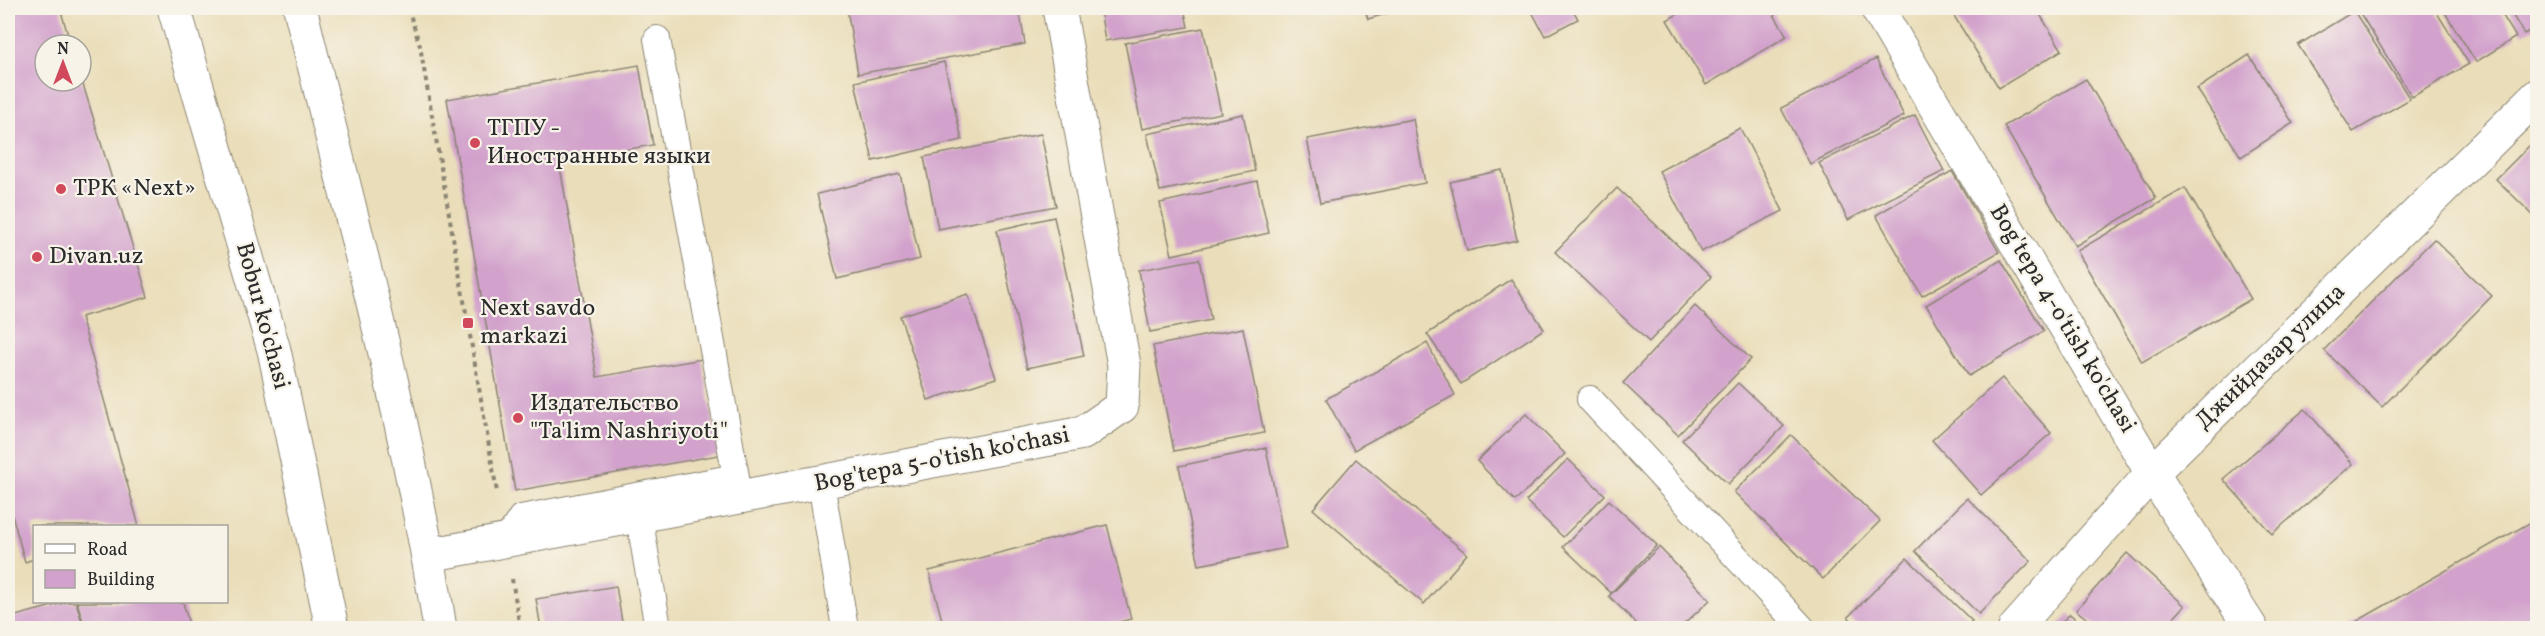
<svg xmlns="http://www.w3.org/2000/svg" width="2545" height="636" font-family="Vollkorn,serif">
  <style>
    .building { fill: #d2a1cc }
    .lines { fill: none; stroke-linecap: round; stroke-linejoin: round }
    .lane-casing { stroke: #8a8472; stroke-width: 28 }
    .street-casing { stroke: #8a8472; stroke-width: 35 }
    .primary-casing { stroke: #8a8472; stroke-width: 35 }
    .path { stroke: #8a8472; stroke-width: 4; stroke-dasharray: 4.5 4.5; stroke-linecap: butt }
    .lane { stroke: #fff; stroke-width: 26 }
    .street { stroke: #fff; stroke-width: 33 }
    .primary { stroke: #fff; stroke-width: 33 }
    .poi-dot { fill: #d1495b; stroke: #f7f3e8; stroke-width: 2 }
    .labels { text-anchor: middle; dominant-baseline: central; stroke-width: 4.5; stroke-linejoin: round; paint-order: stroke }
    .poi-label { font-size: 24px; fill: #2b2b2b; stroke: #f7f3e8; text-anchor: start }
    .street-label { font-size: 24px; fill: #2b2b2b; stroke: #f7f3e8 }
  </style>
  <rect width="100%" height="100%" fill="#f7f3e8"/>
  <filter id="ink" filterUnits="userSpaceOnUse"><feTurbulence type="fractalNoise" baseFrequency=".0167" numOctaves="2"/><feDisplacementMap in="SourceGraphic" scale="12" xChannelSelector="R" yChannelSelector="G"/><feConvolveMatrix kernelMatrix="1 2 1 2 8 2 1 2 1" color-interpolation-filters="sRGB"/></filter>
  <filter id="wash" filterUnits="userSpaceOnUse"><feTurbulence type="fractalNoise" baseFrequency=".008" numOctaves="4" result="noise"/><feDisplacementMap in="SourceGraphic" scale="24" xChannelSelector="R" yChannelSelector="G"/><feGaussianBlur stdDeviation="1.35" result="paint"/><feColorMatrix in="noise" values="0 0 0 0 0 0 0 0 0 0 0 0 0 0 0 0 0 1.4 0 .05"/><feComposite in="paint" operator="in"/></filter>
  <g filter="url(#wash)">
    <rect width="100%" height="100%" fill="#eadeba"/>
    <g id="blocks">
      <g class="building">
        <path d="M8,8H60L71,45H45V81H82L148,297L81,317L139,526H34V559L25,562L8,500Z"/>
        <path d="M856,8H1019L1025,44L858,74L847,9Z"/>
        <path d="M1100,8H1184L1188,27L1105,41Z"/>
        <path d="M1364,8H1405L1368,19Z"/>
        <path d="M1530,8H1572L1578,19L1545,36Z"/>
        <path d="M1689,8H1770L1787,36L1706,85L1667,20Z"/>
        <path d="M1949,8H2036L2062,50L1999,88Z"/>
        <path d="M2362,8H2434L2469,64L2412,97L2358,10Z"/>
        <path d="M2442,8H2498L2516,37L2476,62Z"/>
        <path d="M2508,8H2538V26L2524,34Z"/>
        <path d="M2354,11L2410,99L2353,132L2298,45Z"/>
        <path d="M1203,28L1221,113L1142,129L1125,43Z"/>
        <path d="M2249,55L2293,123L2241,157L2197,89Z"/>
        <path d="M1876,59L1904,116L1810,164L1781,108Z"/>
        <path d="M944,62L962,140L873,161L855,82Z"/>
        <path d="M639,65L653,145L559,161L597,377L702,359L719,455L515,491L447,99Z"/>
        <path d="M2086,79L2156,198L2075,246L2004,126Z"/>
        <path d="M1243,114L1255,171L1160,191L1147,134Z"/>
        <path d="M1915,115L1944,171L1848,220L1819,163Z"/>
        <path d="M1413,119L1425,183L1320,203L1307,139Z"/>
        <path d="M1740,128L1783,211L1701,252L1659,171Z"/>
        <path d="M1041,134L1056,206L938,229L924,157Z"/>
        <path d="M2538,137V220L2496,179Z"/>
        <path d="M1502,170L1517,240L1467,251L1450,182Z"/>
        <path d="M1952,171L1999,252L1922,296L1876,215Z"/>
        <path d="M900,174L920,259L837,279L817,194Z"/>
        <path d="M1257,181L1269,233L1172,255L1160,203Z"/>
        <path d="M1617,188L1711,277L1649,342L1555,252Z"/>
        <path d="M2185,188L2251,299L2142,362L2077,251Z"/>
        <path d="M1054,217L1084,356L1027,368L997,230Z"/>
        <path d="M2434,239L2492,296L2382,407L2324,350Z"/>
        <path d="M1199,259L1211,320L1150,332L1139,270Z"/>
        <path d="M2001,260L2044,331L1969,376L1926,305Z"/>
        <path d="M1511,279L1544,329L1461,384L1427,334Z"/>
        <path d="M968,294L996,378L928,400L900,316Z"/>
        <path d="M1695,306L1751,359L1678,435L1623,383Z"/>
        <path d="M1243,328L1264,433L1174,451L1153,346Z"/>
        <path d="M1427,343L1455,395L1354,450L1326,399Z"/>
        <path d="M2002,378L2051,433L1981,495L1932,440Z"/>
        <path d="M1738,383L1784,426L1728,484L1682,440Z"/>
        <path d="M2305,409L2353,464L2272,534L2223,479Z"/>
        <path d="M1526,414L1565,454L1515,501L1477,461Z"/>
        <path d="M1791,435L1880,521L1823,579L1734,492Z"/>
        <path d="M1266,448L1286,548L1199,565L1179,466Z"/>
        <path d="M1356,459L1467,554L1424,604L1313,509Z"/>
        <path d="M1568,459L1605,495L1563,537L1526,501Z"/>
        <path d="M1967,498L2031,561L1979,614L1915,551Z"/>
        <path d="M1609,500L1657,545L1611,593L1563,547Z"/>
        <path d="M2538,518V627L2345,628Z"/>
        <path d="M1107,525L1131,619L1095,628H944L929,571Z"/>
        <path d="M1659,547L1710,600L1680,628H1641L1609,596Z"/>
        <path d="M2127,553L2185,606L2164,628H2098L2076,610Z"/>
        <path d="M1907,558L1972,621L1964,628H1860L1848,617Z"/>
        <path d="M616,586L623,628H541L536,599Z"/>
        <path d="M67,602H76L84,628H8V618Z"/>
        <path d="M77,602H183L190,628H85Z"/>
        <path d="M2070,614L2085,628H2056Z"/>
      </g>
    </g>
  </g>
  <g filter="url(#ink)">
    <use href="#blocks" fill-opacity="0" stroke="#8a8472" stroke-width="1.5"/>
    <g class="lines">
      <defs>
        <g id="lane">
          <path d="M1590,399L1802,628"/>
          <path d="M821,483L845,628"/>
          <path d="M639,516L658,628"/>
          <path d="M506,541L521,518L736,477L657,39"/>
        </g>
        <g id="street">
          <path d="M1877,8L2152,473L2251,628"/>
          <path d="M428,555L1083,433L1122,406L1124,365L1059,8"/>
          <path d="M2015,628L2152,473L2538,95"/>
        </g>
        <g id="primary">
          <path d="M174,8L274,350L332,628"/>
          <path d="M300,8C350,213 407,419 440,628"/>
        </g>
      </defs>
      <use href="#lane" class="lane-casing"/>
      <use href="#street" class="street-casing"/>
      <use href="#primary" class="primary-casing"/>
      <g class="path">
        <path d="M408,8L420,46L497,492"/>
        <path d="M512,579L520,628"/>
      </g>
      <use href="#lane" class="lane"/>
      <use href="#street" class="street"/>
      <use href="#primary" class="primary"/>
    </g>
  </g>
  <g class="poi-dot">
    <circle cx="475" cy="143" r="6"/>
    <circle cx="61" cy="189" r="6"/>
    <circle cx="37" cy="257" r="6"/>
    <rect x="462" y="317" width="12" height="12" rx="3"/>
    <circle cx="518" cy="418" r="6"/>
  </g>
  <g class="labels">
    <g class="poi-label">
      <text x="487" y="129">ТГПУ -<tspan x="487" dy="28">Иностранные языки</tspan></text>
      <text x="73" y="189">ТРК «Next»</text>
      <text x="49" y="257">Divan.uz</text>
      <text x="480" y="309">Next savdo<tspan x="480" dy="28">markazi</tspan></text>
      <text x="530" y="404">Издательство<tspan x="530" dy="28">"Ta'lim Nashriyoti"</tspan></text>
    </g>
    <g class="street-label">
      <text transform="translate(262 316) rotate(75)">Bobur ko'chasi</text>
      <text transform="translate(2062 319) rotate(59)">Bog'tepa 4-o'tish ko'chasi</text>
      <text transform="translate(2271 357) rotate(-44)">Джийдазар улица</text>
      <text transform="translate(942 460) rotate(-11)">Bog'tepa 5-o'tish ko'chasi</text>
    </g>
  </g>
  <rect width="2545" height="636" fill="none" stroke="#f7f3e8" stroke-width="30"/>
  <rect x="33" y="525" width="195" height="78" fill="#f7f3e8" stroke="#a5a39c" stroke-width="1.5"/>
  <rect x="45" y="544" width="30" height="9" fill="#ffffff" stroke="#a5a39c" stroke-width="1.5"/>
  <text x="87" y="555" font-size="18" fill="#2b2b2b">Road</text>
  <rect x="45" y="570" width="30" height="18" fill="#d2a1cc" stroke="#a5a39c" stroke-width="1.5"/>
  <text x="87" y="585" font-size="18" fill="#2b2b2b">Building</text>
  <g transform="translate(63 63)"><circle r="28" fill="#f7f3e8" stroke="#a5a39c" stroke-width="1.5"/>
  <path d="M0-4.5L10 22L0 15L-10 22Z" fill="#d1495b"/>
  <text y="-9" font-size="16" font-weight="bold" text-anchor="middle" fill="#2b2b2b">N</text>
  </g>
</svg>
